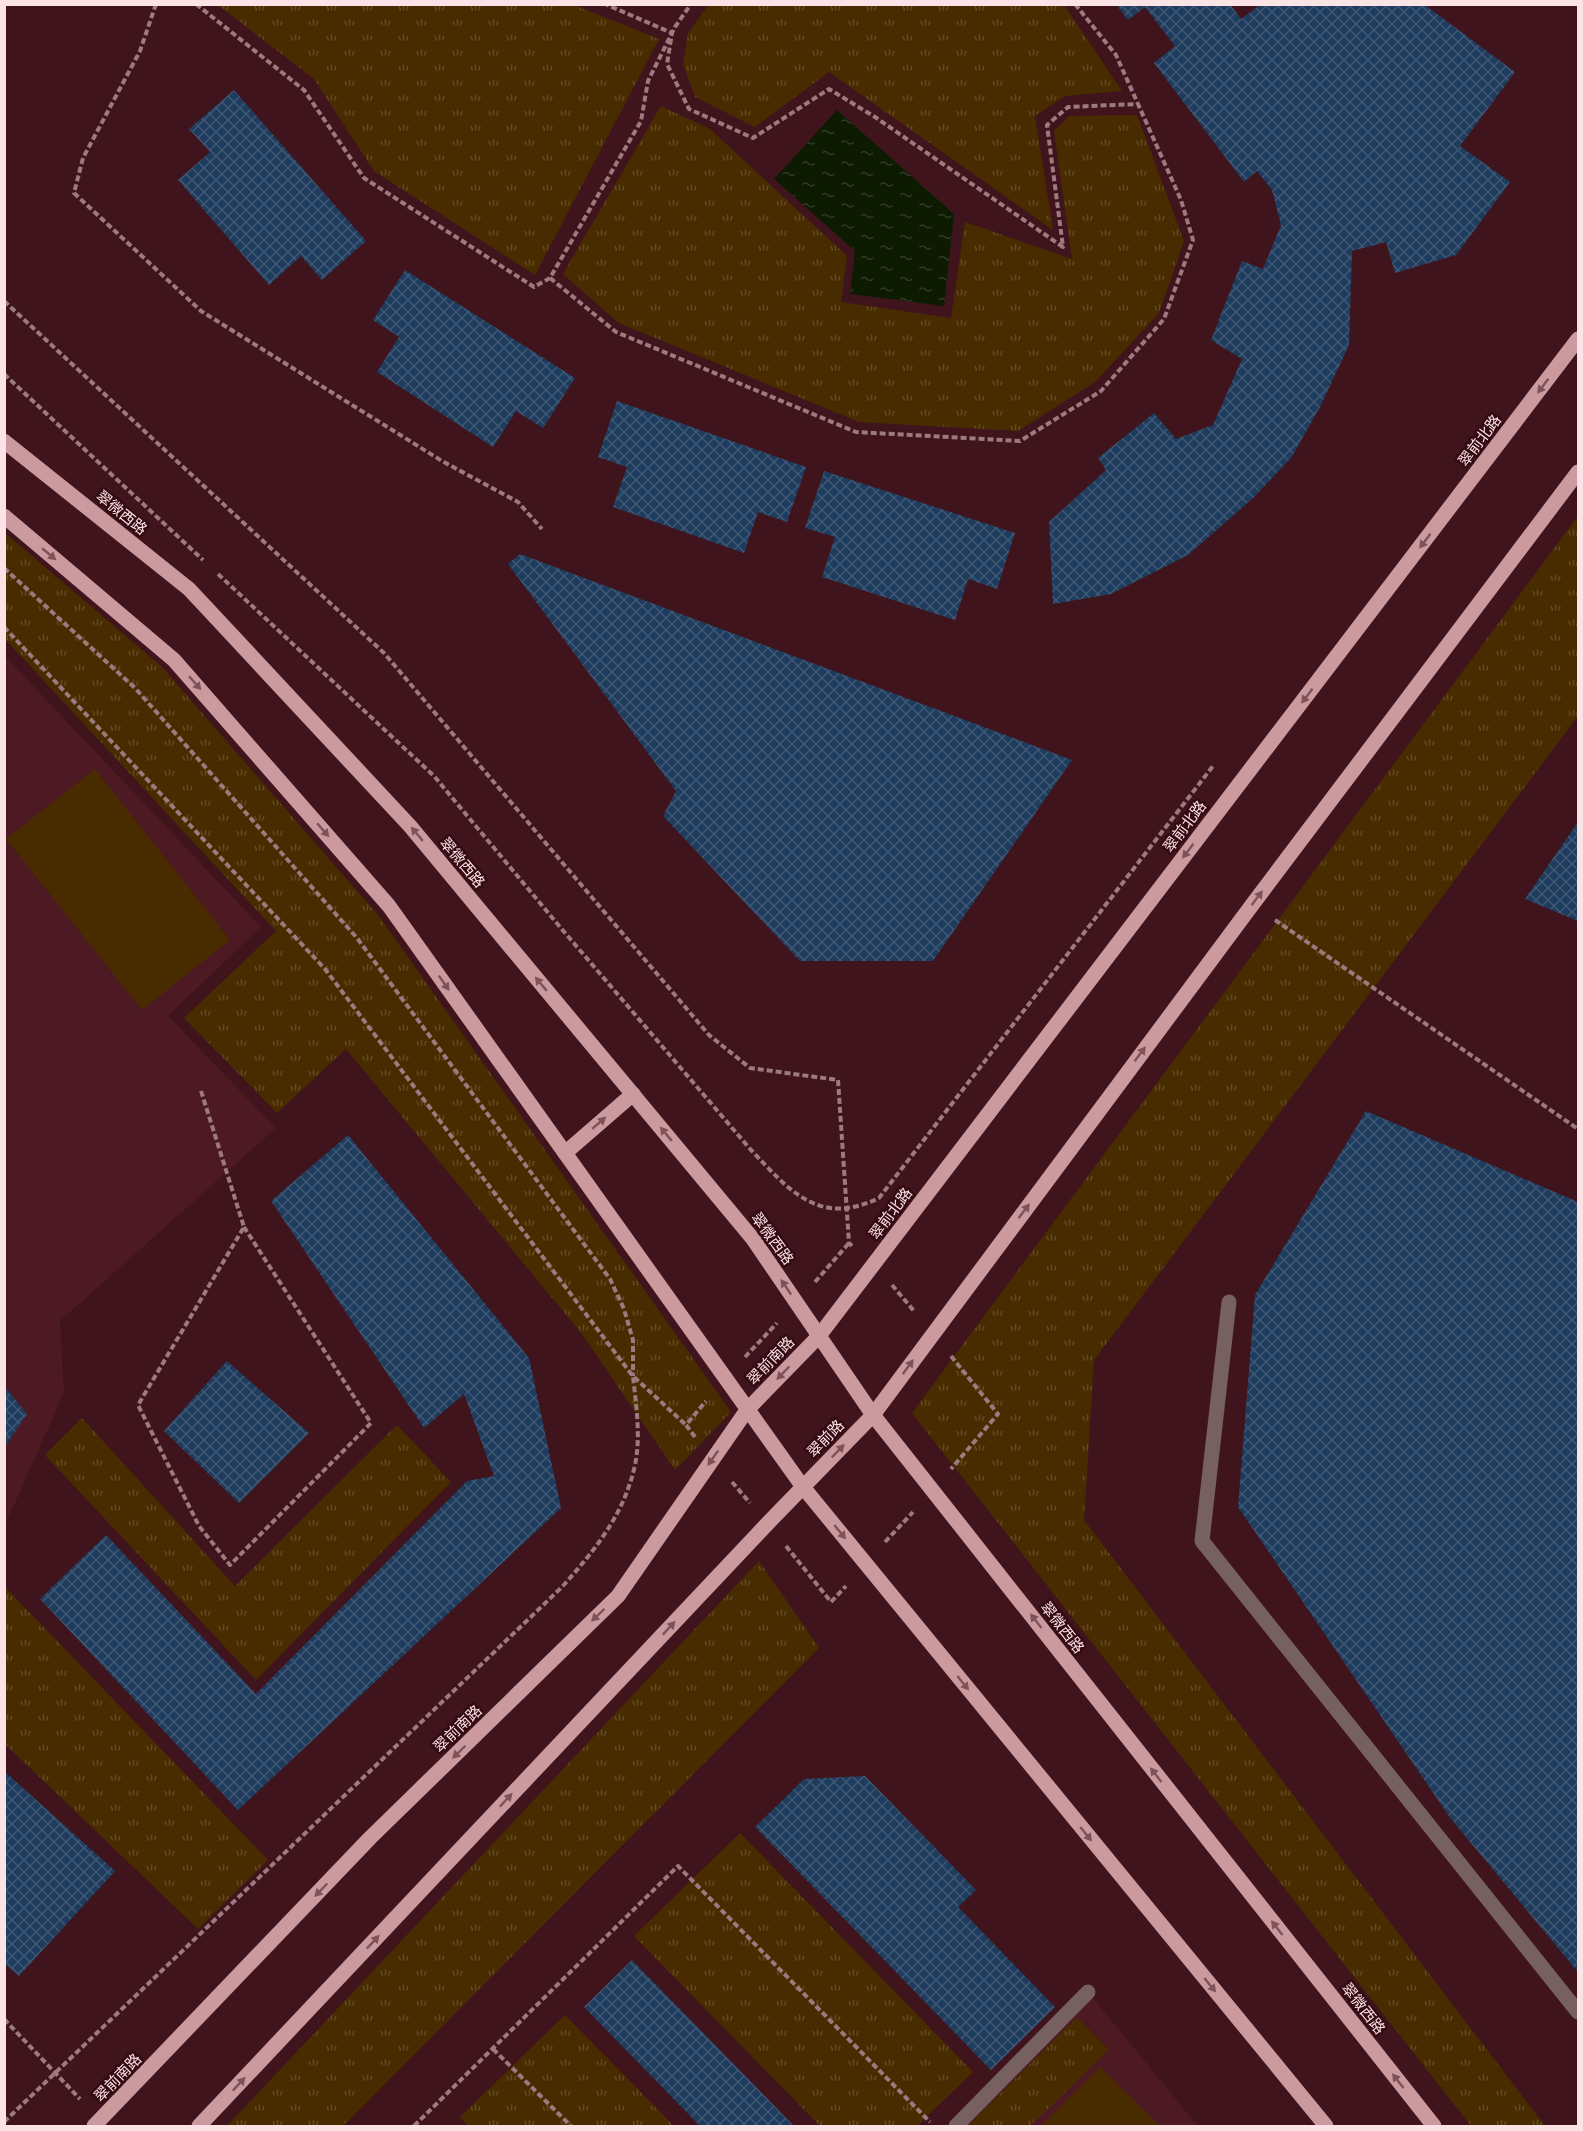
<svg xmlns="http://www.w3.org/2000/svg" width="1583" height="2131" font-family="'Golos Text','Noto Sans SC',sans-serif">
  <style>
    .built { fill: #4d1923 }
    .grass { fill: url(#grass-tufts) }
    .garden { fill: #482c00 }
    .water { fill: url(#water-ripples) }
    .building { fill: url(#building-cross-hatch) }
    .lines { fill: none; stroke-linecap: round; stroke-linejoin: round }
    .path { stroke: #9c7a7f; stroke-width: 4; stroke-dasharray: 6 3; stroke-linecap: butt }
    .minor { stroke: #776062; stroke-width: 15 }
    .major { stroke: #ca9a9f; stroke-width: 15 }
    .oneway { fill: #7f5259 }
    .labels { text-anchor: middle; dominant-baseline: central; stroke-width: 5; stroke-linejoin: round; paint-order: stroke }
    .street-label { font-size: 15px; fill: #fce3e5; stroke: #340a13 }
  </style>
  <defs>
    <pattern id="grass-tufts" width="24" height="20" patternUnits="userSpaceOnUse" patternTransform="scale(1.5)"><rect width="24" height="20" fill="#482c00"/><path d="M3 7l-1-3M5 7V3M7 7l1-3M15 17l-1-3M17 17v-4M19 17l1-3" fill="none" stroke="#634a25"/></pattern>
    <pattern id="water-ripples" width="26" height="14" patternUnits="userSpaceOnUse" patternTransform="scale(1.5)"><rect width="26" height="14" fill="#0d1b01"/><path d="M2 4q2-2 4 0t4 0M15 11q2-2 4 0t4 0" fill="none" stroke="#313c26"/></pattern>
    <pattern id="building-cross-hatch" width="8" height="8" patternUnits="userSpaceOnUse" patternTransform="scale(1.5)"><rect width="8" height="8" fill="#1e3c5d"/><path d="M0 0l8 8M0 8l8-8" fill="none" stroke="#405874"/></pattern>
  </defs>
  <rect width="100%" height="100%" fill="#3f141c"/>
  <g class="built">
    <path d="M5,656L261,927L168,1016L276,1128L60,1321L64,1393L5,1525Z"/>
    <path d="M1088,1992L1198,2126H953Z"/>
  </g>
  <g class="grass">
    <path d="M709,4L1064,5L1122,91L1065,96L1035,116L1053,230L829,72L755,127L695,97L683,64L688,33Z"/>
    <path d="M218,5H574L659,39L535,275L374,171L314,79Z"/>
    <path d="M661,106L710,129L847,256L841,302L951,318L965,222L1072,259L1054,131L1069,116L1137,115L1184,241L1159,313L1095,382L1018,431L859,422L619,323L563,274Z"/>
    <path d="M1578,516V716L1094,1360L1084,1520L1545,2126H1471L912,1413Z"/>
    <path d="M5,533L161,666L378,915L731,1412L675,1470L582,1334L346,1049L277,1113L184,1018L276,931L5,639Z"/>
    <path d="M82,1418L235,1586L397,1425L451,1482L256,1680L45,1455Z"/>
    <path d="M759,1561L819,1648L343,2126H227Z"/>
    <path d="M5,1587L268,1860L198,1929L5,1744Z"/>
    <path d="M740,1833L973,2072L917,2126H820L634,1936Z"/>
    <path d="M565,2015L674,2126H468L460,2117Z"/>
    <path d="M1077,2017L1109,2050L1030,2126H968Z"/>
  </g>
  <g class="garden">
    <path d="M95,769L230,940L142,1010L6,839Z"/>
    <path d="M1100,2067L1160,2126H1041Z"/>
  </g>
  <path class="water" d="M837,110L954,214L944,306L850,294L855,251L774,179Z"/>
  <g class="building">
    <path d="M1116,4H1230L1241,19L1260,5H1425L1515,72L1460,146L1510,182L1456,255L1395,273L1386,242L1352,251L1349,345L1320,407L1291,458L1252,499L1188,555L1111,594L1053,604L1049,522L1106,470L1098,458L1154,413L1176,439L1213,425L1242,359L1211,340L1242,261L1263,269L1281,225L1272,190L1257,171L1244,182L1154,63L1175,46L1145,7L1128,20Z"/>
    <path d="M234,90L366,241L322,280L301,256L269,285L178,180L210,152L189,129Z"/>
    <path d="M405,270L575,378L543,428L516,411L493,447L377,372L399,337L373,320Z"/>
    <path d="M617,401L806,467L787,522L758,512L744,553L613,507L627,467L598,457Z"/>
    <path d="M824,471L1015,533L997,589L968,579L955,620L822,577L835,537L805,528Z"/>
    <path d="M520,554L1072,760L933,961H800L663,816L676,791L508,564Z"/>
    <path d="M1578,822V921L1525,899Z"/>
    <path d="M1366,1111L1578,1202V1972L1451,1819L1238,1507L1255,1295Z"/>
    <path d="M348,1135L529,1358L561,1508L238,1810L40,1599L106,1535L256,1694L467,1481L494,1476L464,1394L424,1428L271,1201Z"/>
    <path d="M227,1361L309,1433L239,1503L164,1431Z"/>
    <path d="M4,1386L27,1414L4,1448Z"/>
    <path d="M4,1771L115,1871L19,1976L4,1963Z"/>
    <path d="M865,1776L976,1890L958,1907L1055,2007L991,2070L755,1827L804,1779Z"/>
    <path d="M632,1960L794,2126H700L584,2007Z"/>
  </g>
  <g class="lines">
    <g class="path">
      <path d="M156,4L140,51L83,158L74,193L201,311L442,461L518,502L542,529"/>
      <path d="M196,4L304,90L364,178L534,287L550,278L641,121L648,81L675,27L691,4"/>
      <path d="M1075,4L1116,55L1138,104"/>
      <path d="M550,278L616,332L856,432L1020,441L1101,391L1164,319L1193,240L1181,200L1138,104L1068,107L1047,125L1063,247L875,117L829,89L753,138L689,109L667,64L672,33L605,4"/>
      <path d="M4,301L384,653L709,1035L750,1068L838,1080L849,1243L852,1246"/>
      <path d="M4,374L203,560"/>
      <path d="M4,568L135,688L357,938L610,1279L624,1309L633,1340V1376"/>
      <path d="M218,574L434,776L560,927L751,1150C790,1191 819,1227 879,1198L1213,766"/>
      <path d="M4,627L325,969L632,1375"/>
      <path d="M1275,920L1578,1129"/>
      <path d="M201,1091L244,1227L138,1405L199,1526L230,1565L371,1423L244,1227"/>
      <path d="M815,1282L849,1243"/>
      <path d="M892,1285L914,1311"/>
      <path d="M951,1356L998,1414L951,1469"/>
      <path d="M745,1357L777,1323"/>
      <path d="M695,1437L686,1425L706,1401"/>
      <path d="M732,1482L750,1503"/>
      <path d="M885,1542L913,1512"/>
      <path d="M786,1546L831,1602L846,1586"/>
      <path d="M4,2019L80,2099"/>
      <path d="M493,2049L571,2126"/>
      <path d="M4,2122L562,1587C595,1550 624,1515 635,1465C641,1436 636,1405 633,1376L686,1425"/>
      <path d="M414,2126L678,1866L930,2122"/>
    </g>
    <g class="minor">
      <path d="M1229,1302L1202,1541L1578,2012"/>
      <path d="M956,2126L1088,1992"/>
    </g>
    <g class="major">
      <path d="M4,441L189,589L410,826L753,1239L873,1415L1434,2126"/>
      <path d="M4,516L174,660L389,906L803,1487L1326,2126"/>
      <path d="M565,1153L633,1094"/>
      <path d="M94,2126L370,1838L618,1596L747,1410L819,1336L1578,339"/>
      <path d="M199,2126L768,1523L873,1415L1252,905L1578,472"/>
    </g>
  </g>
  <defs><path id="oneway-solid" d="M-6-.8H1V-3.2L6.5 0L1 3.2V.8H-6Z" transform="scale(1.5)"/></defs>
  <g class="oneway">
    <use href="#oneway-solid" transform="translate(1543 386) rotate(127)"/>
    <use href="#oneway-solid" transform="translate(1425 541) rotate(127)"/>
    <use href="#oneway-solid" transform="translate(49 554) rotate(40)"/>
    <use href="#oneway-solid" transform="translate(195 683) rotate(49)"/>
    <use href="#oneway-solid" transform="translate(1307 696) rotate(127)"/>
    <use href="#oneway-solid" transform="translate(323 830) rotate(49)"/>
    <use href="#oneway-solid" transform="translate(417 834) rotate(-130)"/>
    <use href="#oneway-solid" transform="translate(1188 851) rotate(127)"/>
    <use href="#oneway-solid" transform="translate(1257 898) rotate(-53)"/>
    <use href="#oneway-solid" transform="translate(444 983) rotate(55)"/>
    <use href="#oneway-solid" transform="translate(541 984) rotate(-130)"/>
    <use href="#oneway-solid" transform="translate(1140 1054) rotate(-53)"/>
    <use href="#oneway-solid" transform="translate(599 1123) rotate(-41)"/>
    <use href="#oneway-solid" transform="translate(666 1134) rotate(-130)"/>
    <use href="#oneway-solid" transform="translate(1024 1211) rotate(-53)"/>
    <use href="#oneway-solid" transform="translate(786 1287) rotate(-124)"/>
    <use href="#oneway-solid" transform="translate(908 1367) rotate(-54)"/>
    <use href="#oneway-solid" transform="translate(783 1373) rotate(134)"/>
    <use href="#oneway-solid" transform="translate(838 1451) rotate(-46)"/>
    <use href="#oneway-solid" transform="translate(713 1458) rotate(125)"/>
    <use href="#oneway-solid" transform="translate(840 1532) rotate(51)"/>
    <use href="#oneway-solid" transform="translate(598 1615) rotate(136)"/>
    <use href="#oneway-solid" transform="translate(1036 1621) rotate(-128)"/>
    <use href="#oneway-solid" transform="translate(669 1628) rotate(-47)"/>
    <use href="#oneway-solid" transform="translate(963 1683) rotate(51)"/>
    <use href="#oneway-solid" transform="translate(459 1752) rotate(136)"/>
    <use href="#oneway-solid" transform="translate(1156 1775) rotate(-128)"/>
    <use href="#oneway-solid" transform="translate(506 1800) rotate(-47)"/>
    <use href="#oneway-solid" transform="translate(1086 1834) rotate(51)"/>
    <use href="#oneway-solid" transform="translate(321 1890) rotate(134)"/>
    <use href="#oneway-solid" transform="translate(1277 1928) rotate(-128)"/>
    <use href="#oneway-solid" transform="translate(373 1942) rotate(-47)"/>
    <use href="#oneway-solid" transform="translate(1210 1985) rotate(51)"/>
    <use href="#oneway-solid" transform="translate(1398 2081) rotate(-128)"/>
    <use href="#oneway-solid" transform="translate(239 2084) rotate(-47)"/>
  </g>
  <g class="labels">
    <g class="street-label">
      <text transform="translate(1479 440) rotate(-53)">翠前北路</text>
      <text transform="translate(122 512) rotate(39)">翠微西路</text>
      <text transform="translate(1184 826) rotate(-53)">翠前北路</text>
      <text transform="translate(463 862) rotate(50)">翠微西路</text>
      <text transform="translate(890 1213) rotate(-53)">翠前北路</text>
      <text transform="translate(773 1238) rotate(54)">翠微西路</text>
      <text transform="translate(770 1360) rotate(-46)">翠前南路</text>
      <text transform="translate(825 1438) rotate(-46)">翠前路</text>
      <text transform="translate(1063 1627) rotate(52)">翠微西路</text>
      <text transform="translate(457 1728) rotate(-44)">翠前南路</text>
      <text transform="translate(1364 2008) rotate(52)">翠微西路</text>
      <text transform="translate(117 2077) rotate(-46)">翠前南路</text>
    </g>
  </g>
  <rect width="1583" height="2131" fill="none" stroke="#fce3e5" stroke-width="12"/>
</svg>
